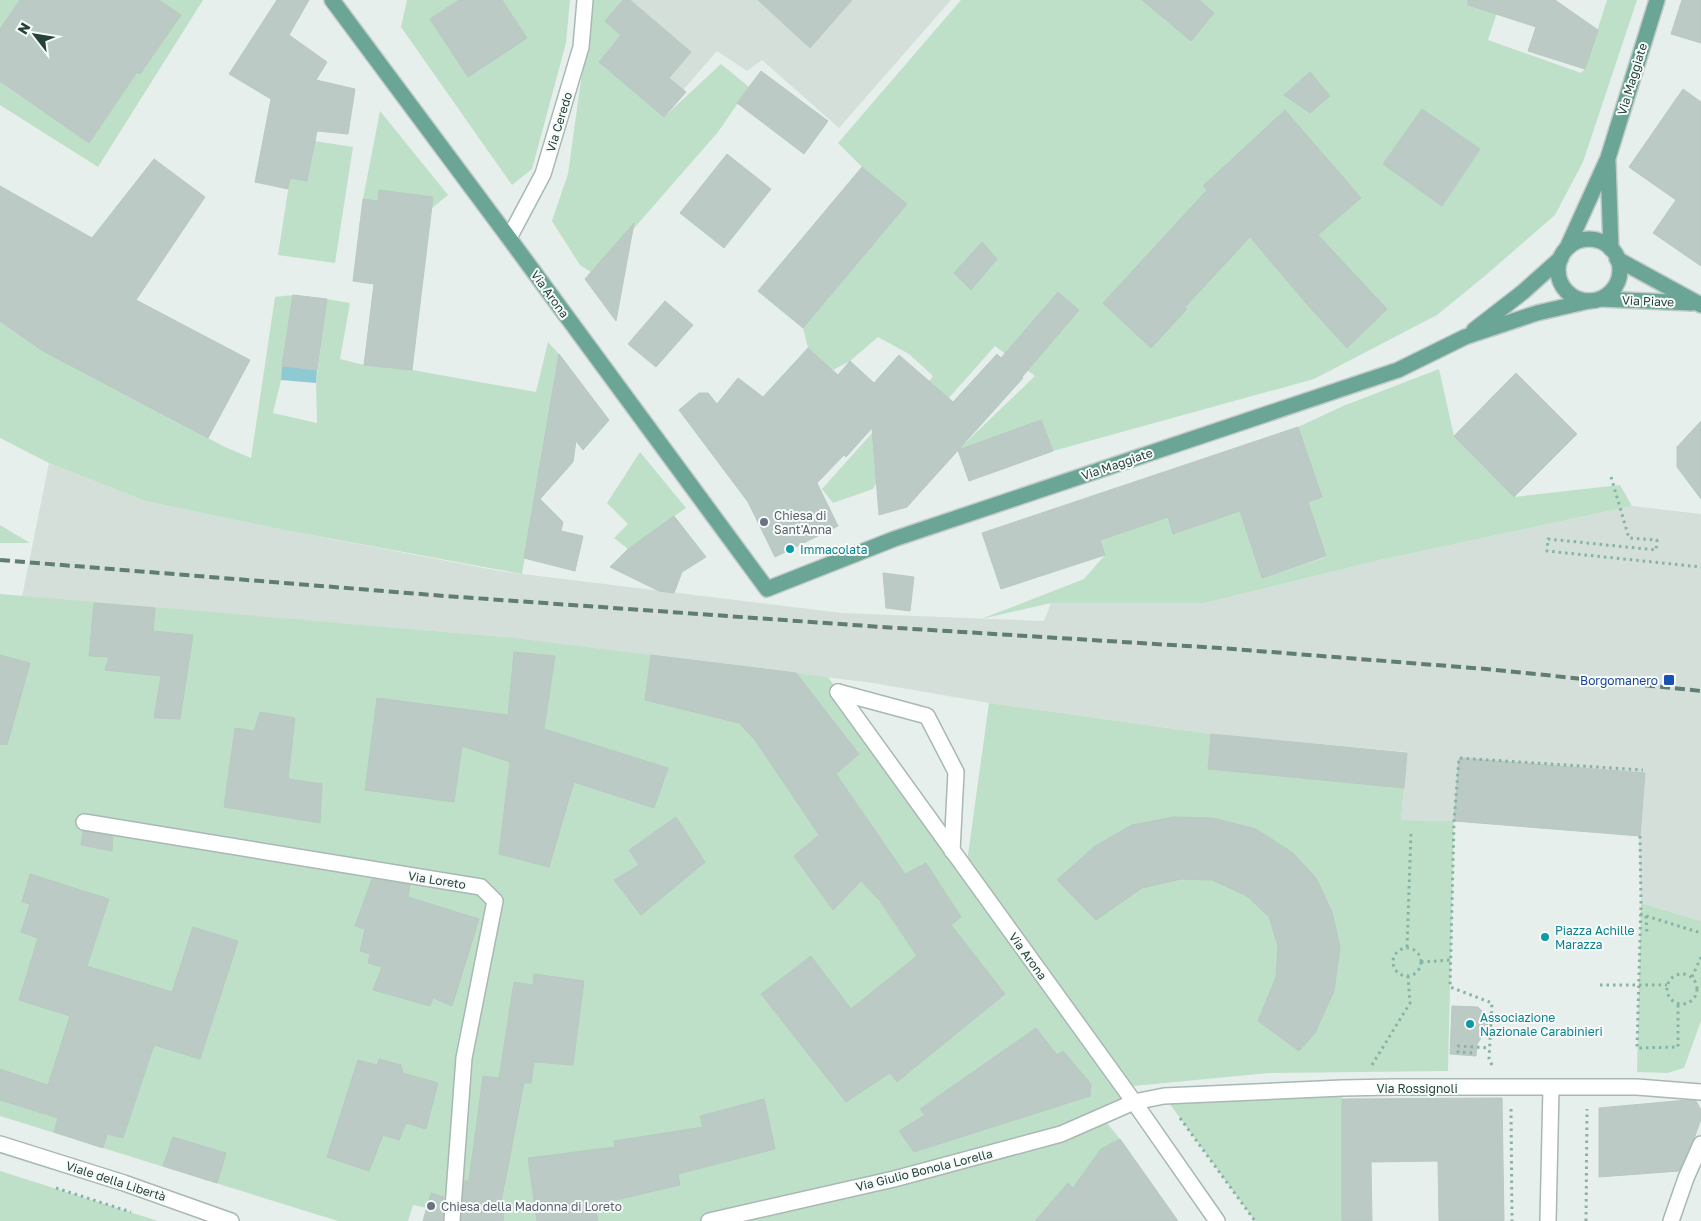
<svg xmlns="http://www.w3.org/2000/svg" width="1701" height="1221" font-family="'Golos Text',sans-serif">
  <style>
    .built { fill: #d4dfda }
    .green { fill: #bfe0c8 }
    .water { fill: #8ec9d4 }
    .building { fill: #bbcac4; stroke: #b8c9c2 }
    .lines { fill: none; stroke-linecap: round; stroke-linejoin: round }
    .lane-casing { stroke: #a8b8b2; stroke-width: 18 }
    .street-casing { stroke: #a8b8b2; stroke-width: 18 }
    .primary-casing { stroke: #c2cac8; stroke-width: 18 }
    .path { stroke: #86b3a5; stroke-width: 3; stroke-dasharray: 2.5 4; stroke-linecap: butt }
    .lane { stroke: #fff; stroke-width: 15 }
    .street { stroke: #fff; stroke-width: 15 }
    .primary { stroke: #6aa596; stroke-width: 15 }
    .rail { stroke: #5f7d75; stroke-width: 4; stroke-dasharray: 10 5; stroke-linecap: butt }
    .worship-dot { fill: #6b7280; stroke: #f7fbf9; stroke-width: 2 }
    .culture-dot { fill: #0f9aa8; stroke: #f7fbf9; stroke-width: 2 }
    .transit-dot { fill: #1a4fb4; stroke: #f7fbf9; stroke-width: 2 }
    .labels { text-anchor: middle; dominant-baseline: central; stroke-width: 4; stroke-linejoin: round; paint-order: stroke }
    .street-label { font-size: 12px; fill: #24423a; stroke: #f7fbf9 }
    .worship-label { font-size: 12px; fill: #5b616d; stroke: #f7fbf9; text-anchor: start }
    .culture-label { font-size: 12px; fill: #0d838f; stroke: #f7fbf9; text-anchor: start }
    .transit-label { font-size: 12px; fill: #164399; stroke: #f7fbf9; text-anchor: end }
  </style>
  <rect width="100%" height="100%" fill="#e6efeb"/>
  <g class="built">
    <path d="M601,0H951L839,128L762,60L747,71L717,51L658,119L593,68Z"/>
    <path d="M49,463L145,501L279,529L505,572L842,613L1044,621L1051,603H1205L1380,560L1632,506L1701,514V921L1641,903L1639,836L1454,821L1401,820L1407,752L1211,734L989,703L873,683L505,637L22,597Z"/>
  </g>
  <g class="green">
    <path d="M0,0H203L98,167L0,105Z"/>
    <path d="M407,0H570L566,43L532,169L512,185L401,27Z"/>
    <path d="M592,0H623L605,21L621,35L599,62L664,117L721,64L749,87L718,132L594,274L580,265L552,221L568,174Z"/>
    <path d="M961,0H1501L1488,40L1581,73L1585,69L1607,0H1637L1583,162L1555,215L1486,275L1437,315L1314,379L1053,451L1041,420L958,450L1035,376L995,346L883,472L873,489L833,503L822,489L881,423L898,424L933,376L909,354L878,337L850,361L833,370L808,348L803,328L907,204L862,167L838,143Z"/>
    <path d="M380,111L448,195L431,209L432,197L379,191L378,201L363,199Z"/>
    <path d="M295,138L353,147L335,263L278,255L290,178L307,181L312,156Z"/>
    <path d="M293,295L281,380L273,413L317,423L316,383L327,299L350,303L340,359L364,365L412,370L536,392L548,342L559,354L522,574L279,529L145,501L49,463L0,438V321L41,350L225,447L251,458L275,297Z"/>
    <path d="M1439,369L1454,436L1514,497L1620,485L1632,506L1380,560L1205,603H1051L981,619L1084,579L1105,555L1100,540L1168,517L1174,534L1240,511L1262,578L1326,557L1308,502L1322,497L1298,427L1343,406Z"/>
    <path d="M640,452L686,508L628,549L614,538L628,524L607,503Z"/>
    <path d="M0,525L30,543H0Z"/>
    <path d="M0,594L505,637L828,677L966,869L989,703L1211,734L1209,769L1404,788L1401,820L1454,821L1448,1071L1269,1073L1123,1087L1134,1102L1102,1117L1120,1139L1178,1221H498L505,1184L464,1181L456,1167L453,1199L431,1194L427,1208L413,1205L408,1221H338L0,1116Z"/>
    <path d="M1641,903L1701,921V1021L1684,1068L1667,1073L1637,1072Z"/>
    <path d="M1342,1088V1221H1255L1164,1096Z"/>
    <path d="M0,1171L158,1221H0Z"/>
  </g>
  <path class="water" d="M282,366L317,370L316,383L281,380Z"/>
  <g class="building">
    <path d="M20,0H159L181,15L140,74L137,72L89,143L0,81V29Z"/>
    <path d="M277,0H309L289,35L327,62L316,80L355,89L348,134L317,131L307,181L290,178L288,189L255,182L271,99L229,74Z"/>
    <path d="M459,0H502L527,38L468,77L430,19Z"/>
    <path d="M623,0H630L691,52L669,78L686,92L664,117L599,62L621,35L605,21Z"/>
    <path d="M758,0H852L810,48Z"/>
    <path d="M1142,0H1199L1214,13L1191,41Z"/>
    <path d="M1468,0H1555L1598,30L1585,69L1528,51L1536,27L1468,5Z"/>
    <path d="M1682,0H1701V43L1671,34Z"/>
    <path d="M761,71L828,121L804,154L737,103Z"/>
    <path d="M1310,72L1330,96L1310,113L1284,95Z"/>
    <path d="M1683,89L1701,102V266L1653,233L1676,200L1629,167Z"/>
    <path d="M1422,109L1480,149L1442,206L1383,164Z"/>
    <path d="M1285,110L1361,198L1318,235L1387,309L1347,348L1305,302L1250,237L1185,307L1187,309L1151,348L1103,303L1207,190L1203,186Z"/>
    <path d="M727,154L771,189L724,248L680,213Z"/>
    <path d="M154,159L205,197L136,300L250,360L208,438L41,350L0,321V186L92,238Z"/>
    <path d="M862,167L907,204L803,328L758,291Z"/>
    <path d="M379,190L433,197L412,370L364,365L374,284L353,281L363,199L378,201Z"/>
    <path d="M634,223L616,321L585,279Z"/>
    <path d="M982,242L997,259L971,290L954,273Z"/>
    <path d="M1058,292L1079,310L1022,377L1023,378L907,507L879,515L872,428L846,457L844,455L817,483L838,526L775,557L748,502L679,410L699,393H708L717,404L738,378L763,397L808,348L838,375L850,361L874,383L899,355L953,402L997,354L1001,358Z"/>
    <path d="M293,295L327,299L317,370L282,366Z"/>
    <path d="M665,301L693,325L656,367L628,344Z"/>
    <path d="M559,354L609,420L583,450L576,441L573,462L540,499L563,522L561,531L583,536L575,571L524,558Z"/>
    <path d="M1516,373L1577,434L1514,497L1454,436Z"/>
    <path d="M1041,420L1053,451L969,481L958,450Z"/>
    <path d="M1701,421V499L1677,467V447Z"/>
    <path d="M1298,427L1322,497L1308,502L1326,556L1262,578L1240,511L1173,534L1168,517L1100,540L1105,555L1001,589L982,533Z"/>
    <path d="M674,516L706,557L682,572L674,593L659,591L610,567L628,549Z"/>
    <path d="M883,573L914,577L910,611L886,608Z"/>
    <path d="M94,603L155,608L153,631L193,635L180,719L154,718L161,676L105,670L109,657L89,656Z"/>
    <path d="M514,652L555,656L544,729L668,768L654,808L574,782L549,867L499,854L510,762L462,746L454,802L365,790L377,698L508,715Z"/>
    <path d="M0,655L30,663L7,745L0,744Z"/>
    <path d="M651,655L796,673L859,754L836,774L905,874L926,863L961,917L951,925L1005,994L897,1082L890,1073L846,1102L761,994L811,956L851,1009L917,956L880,901L861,881L833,910L794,856L819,835L755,740L739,723L645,700Z"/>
    <path d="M260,712L295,718L288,779L322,784L320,823L224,807L235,728L254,731Z"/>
    <path d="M1211,734L1407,753L1404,788L1208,769Z"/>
    <path d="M1459,758L1645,773L1640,836L1454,821Z"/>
    <path d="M676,817L705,862L641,915L614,880L639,865L629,850Z"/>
    <path d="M1174,817L1213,818L1256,829L1293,853L1316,878L1332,912L1340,947L1334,991L1315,1033L1299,1051L1258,1021L1276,977L1278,946L1269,917L1247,896L1212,880L1181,879L1142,888L1096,920L1057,880L1095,846L1132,825Z"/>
    <path d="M83,831L113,836L112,851L81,845Z"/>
    <path d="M30,874L109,899L87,966L172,992L193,927L238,941L200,1059L154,1045L123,1138L107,1134L103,1148L54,1132L58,1118L0,1100V1069L48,1085L70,1016L19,1000L38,938L21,932L30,904L22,902Z"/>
    <path d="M372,879L410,885L408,897L479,919L452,1006L433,998L430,1006L373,990L382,967L368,963L370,954L360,951L365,929L355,926Z"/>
    <path d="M534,974L584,981L573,1065L534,1062L531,1083H524L499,1213L504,1214L503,1221H461L464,1181H469L483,1076L499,1078L514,982L533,985Z"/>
    <path d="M1452,1006L1478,1007L1486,1015L1488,1027L1477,1044L1476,1056L1450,1054Z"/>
    <path d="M1036,1028L1057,1055L1063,1051L1091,1084L1090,1096L914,1152L899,1131L925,1115L920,1109Z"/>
    <path d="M379,1059L401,1065L403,1073L438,1083L426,1129L406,1123L399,1140L383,1135L369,1171L327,1157L358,1060L377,1065Z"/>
    <path d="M1502,1098L1504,1221H1439L1438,1161L1371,1162L1372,1221H1342V1099Z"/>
    <path d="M764,1099L775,1149L678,1174L680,1185L594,1205L598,1221H537L528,1158L615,1147L614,1141L703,1127L700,1116Z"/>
    <path d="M1687,1100L1696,1101L1701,1110V1119L1695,1136L1679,1171L1599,1177V1108Z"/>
    <path d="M173,1137L226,1153L217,1183L163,1166Z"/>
    <path d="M1120,1139L1178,1221H1035L1068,1183L1073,1188L1101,1149Z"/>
    <path d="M431,1193L444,1197L443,1221H423Z"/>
  </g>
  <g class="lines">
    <defs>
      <path id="lane" d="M838,692L927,716L956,772L952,851"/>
      <g id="street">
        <path d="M509,238L543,174L581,47L585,0"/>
        <path d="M838,692L1134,1102L1217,1221"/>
        <path d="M84,822L481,887L495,901L464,1058L452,1221"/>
        <path d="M0,1144L124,1183L231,1221"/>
        <path d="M709,1221L894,1179L1061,1134L1134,1102L1164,1096L1342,1088L1394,1087H1637L1701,1092"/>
        <path d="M1548,1221L1551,1088"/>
        <path d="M1671,1221L1686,1178L1701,1144"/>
      </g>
      <g id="primary">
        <path d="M332,0L509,238L767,589L894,539L1398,370L1465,337L1537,313L1589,301"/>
        <path d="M1608,162L1611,249"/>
        <circle cx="1589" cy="270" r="31"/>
        <path d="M1567,248L1608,158L1657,0"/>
        <path d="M1617,259L1701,305"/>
        <path d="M1601,299L1692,303"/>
        <path d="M1474,330L1523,292L1561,258"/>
      </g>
    </defs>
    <use href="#lane" class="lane-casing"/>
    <use href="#street" class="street-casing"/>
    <use href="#primary" class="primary-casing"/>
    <g class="path">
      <path d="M1611,477L1629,538L1657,540L1656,550L1548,539L1547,551L1701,567"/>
      <path d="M1640,836L1641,903L1637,1048L1678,1047V1003"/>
      <path d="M1640,914L1701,933"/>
      <path d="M1646,916L1647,934"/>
      <path d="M1407,947L1411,832"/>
      <circle cx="1407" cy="962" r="14"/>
      <path d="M1421,962L1451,960"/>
      <circle cx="1682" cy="989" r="15"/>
      <path d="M1692,977L1701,957"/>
      <path d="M1600,985H1667"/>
      <path d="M1472,1053L1458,1052V1046L1490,1048"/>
      <path d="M1372,1065L1410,1003L1408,976"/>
      <path d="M1492,1065L1489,1059L1492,1003L1450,987L1454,821L1459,758L1643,770"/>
      <path d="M1511,1109L1512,1221"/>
      <path d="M1180,1118L1255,1221"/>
      <path d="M56,1188L131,1212"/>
      <path d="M1586,1221L1587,1109"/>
    </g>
    <use href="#lane" class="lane"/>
    <use href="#street" class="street"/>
    <use href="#primary" class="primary"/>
    <path class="rail" d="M0,560L445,596L882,627L1220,648L1486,669L1701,691"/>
  </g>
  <g class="worship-dot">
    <circle cx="764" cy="522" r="5"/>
    <circle cx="431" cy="1206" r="5"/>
  </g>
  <g class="culture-dot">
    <circle cx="790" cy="549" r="5"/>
    <circle cx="1545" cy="937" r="5"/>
    <circle cx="1470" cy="1024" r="5"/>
  </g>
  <rect class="transit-dot" x="1663" y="674" width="12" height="12" rx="2.5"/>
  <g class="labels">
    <g class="street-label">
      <text transform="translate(1632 79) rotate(-73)">Via Maggiate</text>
      <text transform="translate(559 122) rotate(-73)">Via Ceredo</text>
      <text transform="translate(550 294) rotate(54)">Via Arona</text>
      <text transform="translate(1648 301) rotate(2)">Via Piave</text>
      <text transform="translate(1117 464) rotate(-19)">Via Maggiate</text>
      <text transform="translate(437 880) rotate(9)">Via Loreto</text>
      <text transform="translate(1028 956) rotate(54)">Via Arona</text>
      <text x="1417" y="1088">Via Rossignoli</text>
      <text transform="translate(924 1170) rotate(-14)">Via Giulio Bonola Lorella</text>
      <text transform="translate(116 1181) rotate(18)">Viale della Libertà</text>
    </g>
    <g class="worship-label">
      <text x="774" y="515">Chiesa di<tspan x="774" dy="14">Sant'Anna</tspan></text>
      <text x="441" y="1206">Chiesa della Madonna di Loreto</text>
    </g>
    <g class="culture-label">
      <text x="800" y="549">Immacolata</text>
      <text x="1555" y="930">Piazza Achille<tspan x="1555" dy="14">Marazza</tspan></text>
      <text x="1480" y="1017">Associazione<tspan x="1480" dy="14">Nazionale Carabinieri</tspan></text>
    </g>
    <g class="transit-label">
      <text x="1658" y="680">Borgomanero</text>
    </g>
  </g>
  <g transform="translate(35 35) rotate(301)" stroke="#f7fbf9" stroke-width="4" paint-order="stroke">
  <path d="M0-4L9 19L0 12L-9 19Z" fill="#24423a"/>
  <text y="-8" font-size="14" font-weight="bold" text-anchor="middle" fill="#24423a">N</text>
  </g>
</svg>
